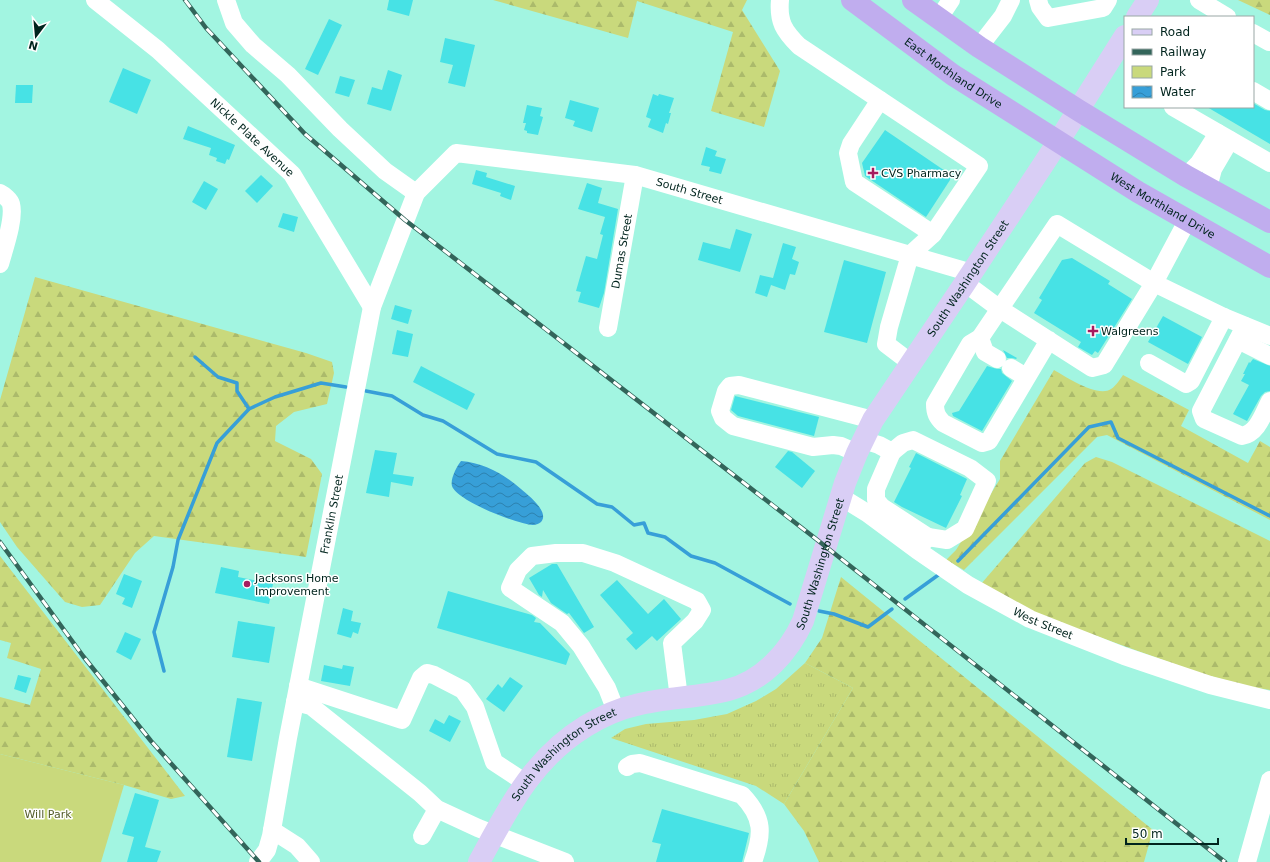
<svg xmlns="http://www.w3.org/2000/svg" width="1270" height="862" font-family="'DejaVu Sans',sans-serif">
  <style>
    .grass { fill: url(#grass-tufts) }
    .forest { fill: url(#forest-firs) }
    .park { fill: #c9d97c }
    .water { fill: url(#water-waves) }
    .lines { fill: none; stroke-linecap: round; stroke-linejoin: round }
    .stream { stroke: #379fd8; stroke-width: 3.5 }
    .building { fill: #47e2e5 }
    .minor { stroke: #fff; stroke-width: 18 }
    .major { stroke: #d9cef5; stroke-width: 22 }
    .highway { stroke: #c0adee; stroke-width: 22 }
    .rail-casing { stroke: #33655a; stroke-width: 4.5 }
    .rail { stroke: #fff; stroke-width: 3; stroke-dasharray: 9; stroke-linecap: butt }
    .poi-dot { fill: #a61b5f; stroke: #fff; stroke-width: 1.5 }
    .labels { text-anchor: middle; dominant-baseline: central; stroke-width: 3; stroke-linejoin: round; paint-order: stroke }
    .street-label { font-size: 11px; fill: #00241d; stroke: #fff }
    .poi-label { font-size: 11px; fill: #00241d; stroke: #fff; text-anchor: start }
    .park-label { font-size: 11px; fill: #535c28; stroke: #fff }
  </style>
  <defs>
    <pattern id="grass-tufts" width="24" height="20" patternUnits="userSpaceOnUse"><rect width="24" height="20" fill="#c9d97c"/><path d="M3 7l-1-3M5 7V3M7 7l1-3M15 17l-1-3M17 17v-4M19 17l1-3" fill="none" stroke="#abba6b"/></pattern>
    <pattern id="forest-firs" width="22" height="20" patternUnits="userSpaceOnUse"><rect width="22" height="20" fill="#c9d97c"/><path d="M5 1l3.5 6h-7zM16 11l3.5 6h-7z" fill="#abba6b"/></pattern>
    <pattern id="water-waves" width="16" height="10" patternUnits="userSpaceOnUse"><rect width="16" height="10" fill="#379fd8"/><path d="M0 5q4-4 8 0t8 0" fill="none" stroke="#2c81af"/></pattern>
  </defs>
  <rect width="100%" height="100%" fill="#a2f5e1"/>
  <path class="grass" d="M805,663L853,688L784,804L756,786L611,738L625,729L646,724L694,720L727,714L756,701L776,689Z"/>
  <g class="forest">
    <path d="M493,0H747L742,10L780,71L764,127L711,111L733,32L637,1L628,38Z"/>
    <path d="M1238,0H1270V15Z"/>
    <path d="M35,277L306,353L332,362L334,373L327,404L294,412L276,426L275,441L311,459L322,474L306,557L154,536L135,553L100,605L82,607L65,602L17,547L0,522V400Z"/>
    <path d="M1054,370C1066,377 1098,398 1111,389C1116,386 1120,379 1123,375L1189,410L1181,426L1248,463L1260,441L1270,447V520L1107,435L1097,437L964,570L946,560L956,550L1000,479V461Z"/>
    <path d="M1096,457L1112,462L1270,541V690L1251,687L1199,673L1063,624L1029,611L981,584L1085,463Z"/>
    <path d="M0,556L185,796L171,799L124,785L0,754V697L30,705L41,669L7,658L11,643L0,640Z"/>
    <path d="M841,577L1153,830L1144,862H819L804,831L784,804L853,688L805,663L822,638Z"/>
  </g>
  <path class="park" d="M0,754L124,785L101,862H0Z"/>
  <path class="water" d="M461,461C484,463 504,474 521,489C528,495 550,512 541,522C539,524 535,525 533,525C517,524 457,501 452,486C450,479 457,466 461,461Z"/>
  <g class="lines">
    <g class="stream">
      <path d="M195,357L218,377L237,383V391L249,409"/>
      <path d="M366,391L392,396L423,415L443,421L497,454L536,462L597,504L612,507L634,525L644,523L648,533L665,537L691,556L715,563L790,604"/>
      <path d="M958,561L1089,427L1111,422L1118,438L1270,516"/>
      <path d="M905,599L941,573"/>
      <path d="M819,611L834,614L868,627L892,609"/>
      <path d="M164,671L154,632L173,567L178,540L217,443L249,409L275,397L321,383L346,387"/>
    </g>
  </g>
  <g class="building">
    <path d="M389,0H413L409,16L387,10Z"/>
    <path d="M329,19L342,25L318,75L305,69Z"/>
    <path d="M445,38L475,45L465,87L448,83L453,65L440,62Z"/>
    <path d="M123,68L151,80L137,114L109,102Z"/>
    <path d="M388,70L402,75L391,111L367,104L372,87L382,90Z"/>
    <path d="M340,76L355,80L349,97L335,93Z"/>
    <path d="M16,85H33L32,103H15Z"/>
    <path d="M653,94L658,96L659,94L674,98L669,113H671L668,124L666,123L663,133L648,127L651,119L646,117Z"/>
    <path d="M570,100L599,108L592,132L573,126L575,121L565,118Z"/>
    <path d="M1253,103L1265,110L1270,111V144L1207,107H1253Z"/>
    <path d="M527,105L542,108L540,116L543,117L538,135L527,133V131L524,130L526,123H523Z"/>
    <path d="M188,126L235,145L229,160L227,159L225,164L216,161L217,158L209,155L211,148L183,139Z"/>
    <path d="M885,130L951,175L950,180L926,217L865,176L862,163Z"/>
    <path d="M706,147L717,151L715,156L726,159L721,174L709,171L710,167L701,165Z"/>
    <path d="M476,170L487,173L486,177L515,186L511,200L500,196L501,193L472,184Z"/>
    <path d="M261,175L273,186L257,203L245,191Z"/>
    <path d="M204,181L218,189L206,210L192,202Z"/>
    <path d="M587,183L602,188L598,203L618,209L604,293L599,308L578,302L581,292L576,291L586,256L597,259L603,235L600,234L605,217L578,209Z"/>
    <path d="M283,213L298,217L294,232L278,227Z"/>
    <path d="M736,229L752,234L740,272L698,260L703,242L730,249Z"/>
    <path d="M783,243L796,247L792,259L799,262L795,275L790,274L785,290L771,285L767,297L755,293L760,275L773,278Z"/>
    <path d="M1072,258L1110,281L1108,284L1132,299L1098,353L1095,351L1092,355L1078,347L1081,342L1034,313L1042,300L1039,298L1062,260Z"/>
    <path d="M844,260L886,272L867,343L824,332Z"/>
    <path d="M395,305L412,310L408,324L391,319Z"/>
    <path d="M1163,316L1202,337L1188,364L1148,342Z"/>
    <path d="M397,330L413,334L408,357L392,354Z"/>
    <path d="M1003,350L1017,358L1016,359L1012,358H1007Z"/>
    <path d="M1253,359L1270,366V391L1265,392L1261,396L1247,421L1233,414L1249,385L1241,381L1245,374H1243L1249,362L1250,363Z"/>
    <path d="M421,366L475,394L467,410L413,382Z"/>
    <path d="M987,366L997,369H1001L1002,373L1012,381L982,431L953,416L952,413L959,411Z"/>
    <path d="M735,396L819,417L814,436L738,416L731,410Z"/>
    <path d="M375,450L397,453L393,474L414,477L412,486L391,482L389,497L366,493Z"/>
    <path d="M788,451L792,452L815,471L802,488L775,467Z"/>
    <path d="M916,453L967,479L960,495L962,496L946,528L902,507L894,502L911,468L909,467Z"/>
    <path d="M552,564H557L594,627L584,633L569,613L567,614L551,603L543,590L542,597L539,595L529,578Z"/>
    <path d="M221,567L239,571L238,577L273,584L269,604L215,593Z"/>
    <path d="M124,574L142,581L132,608L122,604L125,598L116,594Z"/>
    <path d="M617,580L648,614L664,599L681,619L657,641L652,636L636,650L626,639L633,633L600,595Z"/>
    <path d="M448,591L532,615L536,618L534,622L540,623L570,654L566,665L437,628Z"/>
    <path d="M343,608L353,611L351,621L361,623L358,634L353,632L351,638L337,634Z"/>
    <path d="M238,621L275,627L269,663L232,657Z"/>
    <path d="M125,632L141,639L131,660L116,652Z"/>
    <path d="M324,665L342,669L343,665L354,667L350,686L321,681Z"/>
    <path d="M18,675L31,678L26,693L14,689Z"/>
    <path d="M510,677L523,686L504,712L486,699L498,684L502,688Z"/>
    <path d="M237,698L262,702L252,761L227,757Z"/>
    <path d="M449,715L461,721L450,742L429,731L435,719L444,724Z"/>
    <path d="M135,793L159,800L145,847L161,851L157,862H127L134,837L122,834Z"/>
    <path d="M662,809L749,833L742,862H656L661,844L652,842Z"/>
  </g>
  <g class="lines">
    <g class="minor">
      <path id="s1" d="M95,0L158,50L292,174L372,307"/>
      <path d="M226,0L234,23L253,45L288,75L340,129L385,171L416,193"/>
      <path d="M780,0C778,22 784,31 799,46L979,166L933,234L910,255L889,327L886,344L911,363"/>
      <path d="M1038,0L1040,7L1048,18L1103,8L1108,0"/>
      <path d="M1199,0L1227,17"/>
      <path d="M939,18L951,0"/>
      <path d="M1253,33L1269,42"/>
      <path d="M979,47L1003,16L1011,0"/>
      <path d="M1253,91L1270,101"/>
      <path d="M880,100L851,144L848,153L854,182L933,234"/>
      <path d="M1173,107L1270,163"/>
      <path d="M1186,176L1199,163L1218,133"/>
      <path d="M1208,188L1213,169L1230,140"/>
      <path d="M0,193C4,195 10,200 11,204C15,219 4,249 0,264"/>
      <path d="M1187,221L1154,283L1224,317L1270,336"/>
      <path d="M965,283L1000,309L1092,368L1104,365L1154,283L1057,224L980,338L970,344L935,404C935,413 937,417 943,423L982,443L989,441L1049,340"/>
      <path d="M1245,326L1201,411L1204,419L1242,436C1258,433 1263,414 1270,401"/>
      <path id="s2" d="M608,328L635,175"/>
      <path d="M980,338L985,352L997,359"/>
      <path d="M1238,340L1270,356"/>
      <path d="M1149,363L1186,384L1191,381L1224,317"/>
      <path d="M1011,368L1026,377"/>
      <path d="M863,440L879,445L892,452L876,489V500L882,507L928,537L920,546"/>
      <path d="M892,452L903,443L913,440L970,468L987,481L965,529L947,540L928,537"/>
      <path d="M857,453L841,446L833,445L813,447L733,426L723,418L720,411L726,391L730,386L739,385L873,420"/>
      <path id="s3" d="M841,497L867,513L917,550L968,585L1030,619L1124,656L1210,685L1270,700"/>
      <path d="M298,686L402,720L421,678L427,673L434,675L463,690L475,707L494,762L526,783"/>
      <path d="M295,702L311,706L420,793L437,809L478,828L565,862"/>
      <path d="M616,711L607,688L581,646L562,623L510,588L518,570L532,556L556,553H583L615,563L697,601L702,610L695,621L672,643L679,698"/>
      <path d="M627,767L632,764L640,763L742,795C764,818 763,834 753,862"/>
      <path d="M272,830L297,846L311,862"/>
      <path d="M422,836L437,809"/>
      <path id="s4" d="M258,862L267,850L271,836L288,738L372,307L416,193L456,153L635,175L972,273"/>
      <path d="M1247,862L1270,780"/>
    </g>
    <g class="major">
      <path d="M1137,17L1148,0"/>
      <path id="s5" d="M479,862C508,809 532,759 586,726C601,717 618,709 636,705C666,697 698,698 728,690C763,681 789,652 803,621L845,483L857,453L873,420L965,283L1058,142L1125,36"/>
    </g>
    <g class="highway">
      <path id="s6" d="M852,0L953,75L1138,192L1270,267"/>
      <path d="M913,0L979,47L1078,110L1186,176L1270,222"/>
    </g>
    <defs>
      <g id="rail">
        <path d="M185,0L206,28L305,134L405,220L811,535L1225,862"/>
        <path d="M0,542L83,656L151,741L259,862"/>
      </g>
    </defs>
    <use href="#rail" class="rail-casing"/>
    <use href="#rail" class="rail"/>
  </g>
  <g class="poi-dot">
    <path d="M871 167h4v4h4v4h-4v4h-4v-4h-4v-4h4z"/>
    <path d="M1091 325h4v4h4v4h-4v4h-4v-4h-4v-4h4z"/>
    <circle cx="247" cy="584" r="4"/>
  </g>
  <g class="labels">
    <g class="street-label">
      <text stroke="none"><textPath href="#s6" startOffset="125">East Morthland Drive</textPath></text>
      <text stroke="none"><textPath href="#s1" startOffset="209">Nickle Plate Avenue</textPath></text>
      <text stroke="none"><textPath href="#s4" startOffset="984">South Street</textPath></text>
      <text stroke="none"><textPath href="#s6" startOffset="373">West Morthland Drive</textPath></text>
      <text stroke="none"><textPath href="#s2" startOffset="78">Dumas Street</textPath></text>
      <text stroke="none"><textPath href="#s5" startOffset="812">South Washington Street</textPath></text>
      <text stroke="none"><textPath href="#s4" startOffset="357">Franklin Street</textPath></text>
      <text stroke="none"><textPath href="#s5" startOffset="488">South Washington Street</textPath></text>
      <text stroke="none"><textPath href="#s3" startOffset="239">West Street</textPath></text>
      <text stroke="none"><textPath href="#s5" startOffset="140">South Washington Street</textPath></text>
    </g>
    <g class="poi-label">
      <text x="881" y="173">CVS Pharmacy</text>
      <text x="1101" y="331">Walgreens</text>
      <text x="255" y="578">Jacksons Home<tspan x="255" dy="13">Improvement</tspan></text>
    </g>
    <g class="park-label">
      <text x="48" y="814">Will Park</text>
    </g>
  </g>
  <rect x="1124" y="16" width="130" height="92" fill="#ffffff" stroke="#99a7a5"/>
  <rect x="1132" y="29" width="20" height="6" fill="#d9cef5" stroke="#99a7a5"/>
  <text x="1160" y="36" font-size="12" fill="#00241d">Road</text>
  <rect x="1132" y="49" width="20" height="6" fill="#33655a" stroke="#99a7a5"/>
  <text x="1160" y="56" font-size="12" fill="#00241d">Railway</text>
  <rect x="1132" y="66" width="20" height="12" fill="#c9d97c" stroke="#99a7a5"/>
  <text x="1160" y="76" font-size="12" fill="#00241d">Park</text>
  <rect x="1132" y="86" width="20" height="12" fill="url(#water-waves)" stroke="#99a7a5"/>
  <text x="1160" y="96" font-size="12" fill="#00241d">Water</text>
  <g transform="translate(36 36) rotate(196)" stroke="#ffffff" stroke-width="3" paint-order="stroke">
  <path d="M0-3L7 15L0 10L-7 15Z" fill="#00241d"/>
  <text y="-6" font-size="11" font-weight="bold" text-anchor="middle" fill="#00241d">N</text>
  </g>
  <path d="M1126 838v6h92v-6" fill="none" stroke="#00241d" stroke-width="2"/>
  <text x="1132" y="838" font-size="12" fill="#00241d" stroke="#ffffff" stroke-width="3" paint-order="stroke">50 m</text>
</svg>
